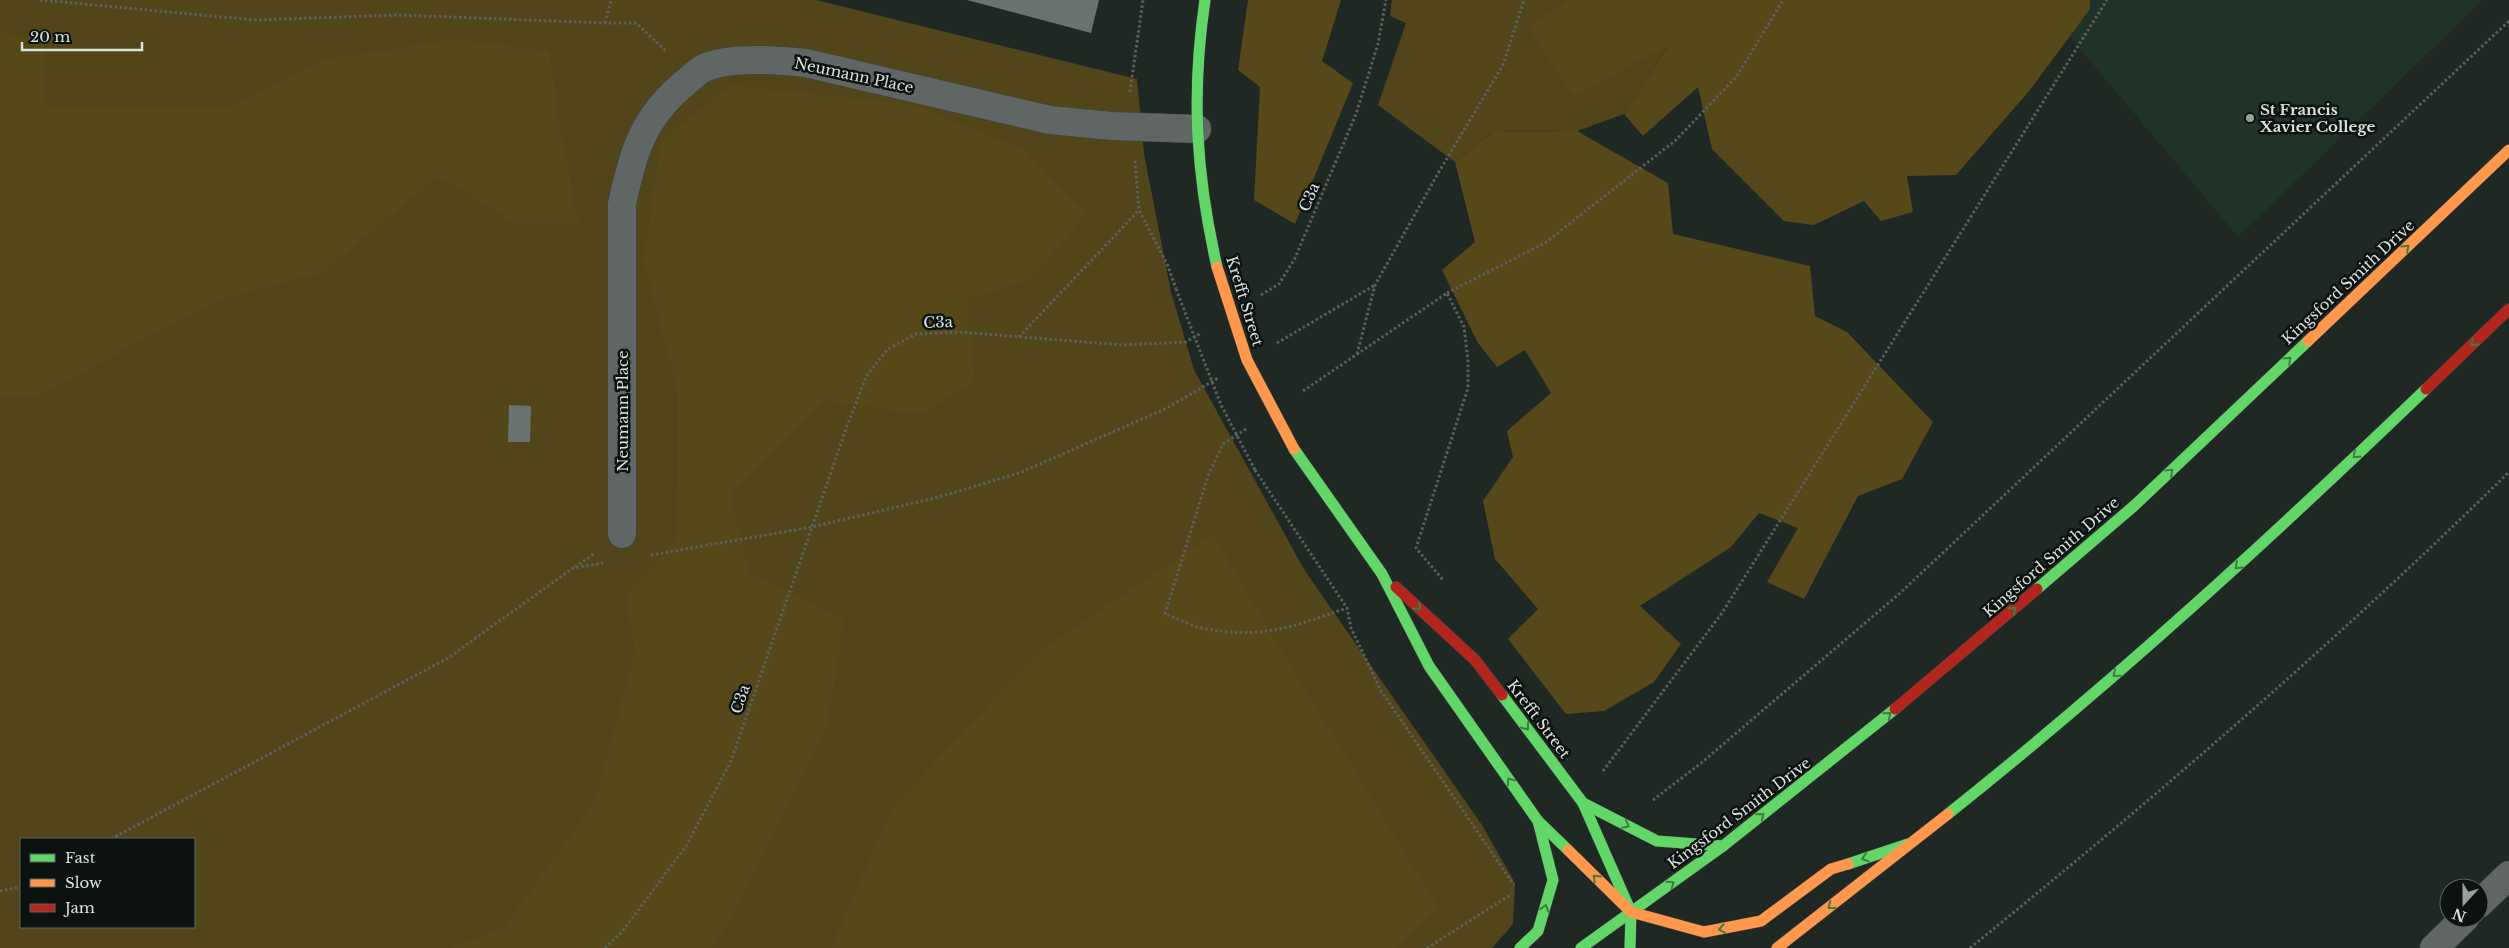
<svg xmlns="http://www.w3.org/2000/svg" width="2509" height="948" font-family="'Libre Baskerville',serif">
  <style>
    .built { fill: #1f3328 }
    .green { fill: #53451a; fill-rule: evenodd }
    .forest { fill: #564818 }
    .building { fill: #6a7370 }
    .lines { fill: none; stroke-linecap: round; stroke-linejoin: round }
    .street-casing { stroke: #3b423e; stroke-width: 29 }
    .fast-casing { stroke: #3b423e; stroke-width: 12 }
    .slow-casing { stroke: #3b423e; stroke-width: 12 }
    .jam-casing { stroke: #3b423e; stroke-width: 12 }
    .path { stroke: #5b605d; stroke-width: 3; stroke-dasharray: 2.5 2.5; stroke-linecap: butt }
    .street { stroke: #606663; stroke-width: 28 }
    .fast { stroke: #63d668; stroke-width: 11 }
    .slow { stroke: #ff974d; stroke-width: 11 }
    .jam { stroke: #b3261e; stroke-width: 11 }
    .slow-bridge-casing { stroke: #3b423e; stroke-width: 12; stroke-linecap: butt }
    .path-bridge { stroke: #5b605d; stroke-width: 3; stroke-dasharray: 2.5 2.5; stroke-linecap: butt }
    .slow-bridge { stroke: #ff974d; stroke-width: 11 }
    .oneway { stroke: #3c7e40 }
    .poi-dot { fill: #98a09c; stroke: #0c120f; stroke-width: 2 }
    .labels { text-anchor: middle; dominant-baseline: central; stroke-width: 5; stroke-linejoin: round; paint-order: stroke }
    .street-label { font-size: 15px; fill: #d8e1dc; stroke: #0c120f }
    .poi-label { font-size: 15px; font-weight: bold; fill: #d8e1dc; stroke: #0c120f; text-anchor: start }
  </style>
  <rect width="100%" height="100%" fill="#202824"/>
  <path class="built" d="M2039,0H2483L2238,237Z"/>
  <g class="green">
    <path d="M0,0H816L1137,79L1144,154L1171,292L1194,370L1305,571L1482,825L1515,883L1513,924L1492,948H0ZM21,839H194V927H21Z"/>
    <path d="M1392,0H1565L1529,27L1669,45L1624,114L1577,131L1493,132L1455,162L1378,105L1406,23L1390,16Z"/>
  </g>
  <g class="forest">
    <path d="M1248,0H1341L1322,61L1353,83L1295,224L1254,200L1260,87L1238,70Z"/>
    <path d="M1565,0H2090V9L2030,90L1956,175L1907,176L1913,212L1881,221L1864,201L1814,225L1784,221L1712,149L1698,87L1643,136L1624,114L1669,45L1573,96L1528,27Z"/>
    <path d="M0,32L44,44L43,106L232,107L328,59L458,39L549,51L561,132L579,226L516,224L439,176L323,272L218,300L36,397L0,398Z"/>
    <path d="M731,85L916,105L1026,151L1087,214L1031,279L967,299L975,381L920,414L823,400L730,494L750,574L844,619L828,726L731,920L712,948H451L505,926L595,801L635,652L626,595L677,539L678,394L644,260L661,140Z"/>
    <path d="M1577,131L1668,183L1673,234L1810,266L1815,316L1847,332L1933,422L1902,479L1858,496L1804,599L1767,582L1798,528L1759,513L1731,547L1640,606L1681,644L1654,682L1604,711L1566,714L1508,639L1538,609L1495,559L1483,501L1513,457L1507,431L1551,393L1525,350L1497,367L1478,343L1442,270L1475,242L1455,162L1493,132Z"/>
    <path d="M1213,534L1303,686L1439,908L1395,948H831L891,809L1037,653Z"/>
  </g>
  <g class="building">
    <path d="M967,0H1099L1091,33Z"/>
    <path d="M509,405L531,406L530,442H508Z"/>
  </g>
  <g class="lines">
    <defs>
      <g id="street">
        <path d="M622,534V204C633,152 643,117 686,82C691,78 698,71 704,68C730,56 778,60 806,63L1050,120L1112,126L1197,129"/>
        <path d="M2479,904L2509,875"/>
        <path d="M2434,948L2465,918"/>
      </g>
      <g id="fast">
        <path d="M1205,0C1191,95 1196,174 1217,267"/>
        <path d="M1294,449L1382,574L1429,666L1538,821L1568,850"/>
        <path d="M2037,589L2135,505L2308,341"/>
        <path d="M1502,695L1583,803L1631,912L1630,948"/>
        <path d="M1583,803L1657,841L1723,846"/>
        <path d="M1948,814C2115,681 2272,537 2426,389"/>
        <path d="M1848,864L1908,844"/>
        <path d="M1520,948L1538,931L1553,880L1538,821"/>
        <path d="M1581,948L1723,846L1895,709"/>
      </g>
      <g id="slow">
        <path d="M2308,341L2509,150"/>
        <path d="M1568,850L1631,912L1704,932L1761,921L1831,869L1848,864"/>
        <path d="M1777,948L1948,814"/>
      </g>
      <g id="jam">
        <path d="M2426,389L2509,309"/>
        <path d="M1396,587L1475,660L1502,695"/>
        <path d="M1895,709L2037,589"/>
      </g>
    </defs>
    <use href="#street" class="street-casing"/>
    <use href="#fast" class="fast-casing"/>
    <use href="#slow" class="slow-casing"/>
    <use href="#jam" class="jam-casing"/>
    <g class="path">
      <path d="M40,0L255,20L399,15L605,23H636L667,52"/>
      <path d="M605,23L611,0"/>
      <path d="M1130,92L1143,0"/>
      <path d="M1135,161L1139,210L1168,266L1176,289"/>
      <path d="M1447,293L1545,243L1676,140L1737,76L1783,0"/>
      <path d="M1261,295L1279,284L1295,258L1356,114L1378,44L1386,0"/>
      <path d="M1019,337L1139,210"/>
      <path d="M1277,343L1375,285"/>
      <path d="M1357,354L1375,285L1440,170L1503,65L1524,0"/>
      <path d="M1303,391L1447,293L1464,327L1468,361V388L1416,548L1443,580"/>
      <path d="M1246,429L1223,444L1208,476L1165,614C1177,618 1189,625 1201,628C1261,640 1292,627 1347,608"/>
      <path d="M1255,470L1347,608L1351,628L1381,691L1514,885"/>
      <path d="M651,555L812,527L939,497L1022,472L1167,408L1218,378"/>
      <path d="M575,567L595,553"/>
      <path d="M1603,771L1722,613L2107,0"/>
      <path d="M1653,800L1700,764L1899,594L2509,21"/>
      <path d="M111,839L448,658L573,568L603,563"/>
      <path d="M0,891L21,887"/>
      <path d="M605,948L622,932L686,846L731,761L847,426L867,375L888,349L916,334L959,332L1122,345L1186,342L1201,333"/>
      <path d="M1427,948L1512,894"/>
      <path d="M1970,948C2156,797 2338,640 2509,472"/>
    </g>
    <use href="#street" class="street"/>
    <use href="#fast" class="fast"/>
    <use href="#slow" class="slow"/>
    <use href="#jam" class="jam"/>
    <defs>
      <path id="slow-bridge" d="M1217,267L1247,360L1294,449"/>
    </defs>
    <use href="#slow-bridge" class="slow-bridge-casing"/>
    <path class="path-bridge" d="M1176,289L1221,405L1255,470"/>
    <use href="#slow-bridge" class="slow-bridge"/>
  </g>
  <defs><path id="oneway-chevron" d="M-2-3.5L2.5 0L-2 3.5" fill="none" stroke-width="1.6" stroke-linecap="round" stroke-linejoin="round" transform="scale(1.25)"/></defs>
  <g class="oneway">
    <use href="#oneway-chevron" transform="translate(2406 248) rotate(-43)"/>
    <use href="#oneway-chevron" transform="translate(2474 343) rotate(136)"/>
    <use href="#oneway-chevron" transform="translate(2288 360) rotate(-43)"/>
    <use href="#oneway-chevron" transform="translate(2356 455) rotate(137)"/>
    <use href="#oneway-chevron" transform="translate(2170 472) rotate(-43)"/>
    <use href="#oneway-chevron" transform="translate(2238 566) rotate(137)"/>
    <use href="#oneway-chevron" transform="translate(1418 607) rotate(43)"/>
    <use href="#oneway-chevron" transform="translate(2013 610) rotate(-41)"/>
    <use href="#oneway-chevron" transform="translate(2116 674) rotate(139)"/>
    <use href="#oneway-chevron" transform="translate(1888 715) rotate(-39)"/>
    <use href="#oneway-chevron" transform="translate(1526 727) rotate(53)"/>
    <use href="#oneway-chevron" transform="translate(1510 781) rotate(-125)"/>
    <use href="#oneway-chevron" transform="translate(1761 816) rotate(-39)"/>
    <use href="#oneway-chevron" transform="translate(1626 825) rotate(28)"/>
    <use href="#oneway-chevron" transform="translate(1865 858) rotate(162)"/>
    <use href="#oneway-chevron" transform="translate(1596 878) rotate(-136)"/>
    <use href="#oneway-chevron" transform="translate(1671 884) rotate(-35)"/>
    <use href="#oneway-chevron" transform="translate(1831 906) rotate(142)"/>
    <use href="#oneway-chevron" transform="translate(1545 908) rotate(-74)"/>
    <use href="#oneway-chevron" transform="translate(1722 929) rotate(169)"/>
  </g>
  <circle class="poi-dot" cx="2250" cy="118" r="5"/>
  <g class="labels">
    <g class="street-label">
      <text transform="translate(854 75) rotate(12)">Neumann Place</text>
      <text transform="translate(1309 197) rotate(-67)">C3a</text>
      <text transform="translate(2348 282) rotate(-43)">Kingsford Smith Drive</text>
      <text transform="translate(1245 301) rotate(73)">Krefft Street</text>
      <text transform="translate(938 322) rotate(-2)">C3a</text>
      <text transform="translate(622 411) rotate(-90)">Neumann Place</text>
      <text transform="translate(2051 557) rotate(-41)">Kingsford Smith Drive</text>
      <text transform="translate(740 699) rotate(-71)">C3a</text>
      <text transform="translate(1539 719) rotate(53)">Krefft Street</text>
      <text transform="translate(1739 813) rotate(-37)">Kingsford Smith Drive</text>
    </g>
    <g class="poi-label">
      <text x="2260" y="109">St Francis<tspan x="2260" dy="17">Xavier College</tspan></text>
    </g>
  </g>
  <rect x="20" y="838" width="175" height="90" fill="#0c120f" stroke="#5e6561"/>
  <rect x="30" y="854" width="25" height="8" fill="#63d668" stroke="#5e6561"/>
  <text x="65" y="863" font-size="15" fill="#d8e1dc">Fast</text>
  <rect x="30" y="879" width="25" height="8" fill="#ff974d" stroke="#5e6561"/>
  <text x="65" y="888" font-size="15" fill="#d8e1dc">Slow</text>
  <rect x="30" y="904" width="25" height="8" fill="#b3261e" stroke="#5e6561"/>
  <text x="65" y="913" font-size="15" fill="#d8e1dc">Jam</text>
  <g transform="translate(2464 903) rotate(201)"><circle r="24" fill="#0c120f" stroke="#5e6561"/>
  <path d="M0-4L9 19L0 12L-9 19Z" fill="#98a09c"/>
  <text y="-8" font-size="14" font-weight="bold" text-anchor="middle" fill="#d8e1dc">N</text>
  </g>
  <path d="M22 42v8h120v-8" fill="none" stroke="#d8e1dc" stroke-width="2.5"/>
  <text x="30" y="42" font-size="15" fill="#d8e1dc" stroke="#0c120f" stroke-width="4" paint-order="stroke">20 m</text>
</svg>
